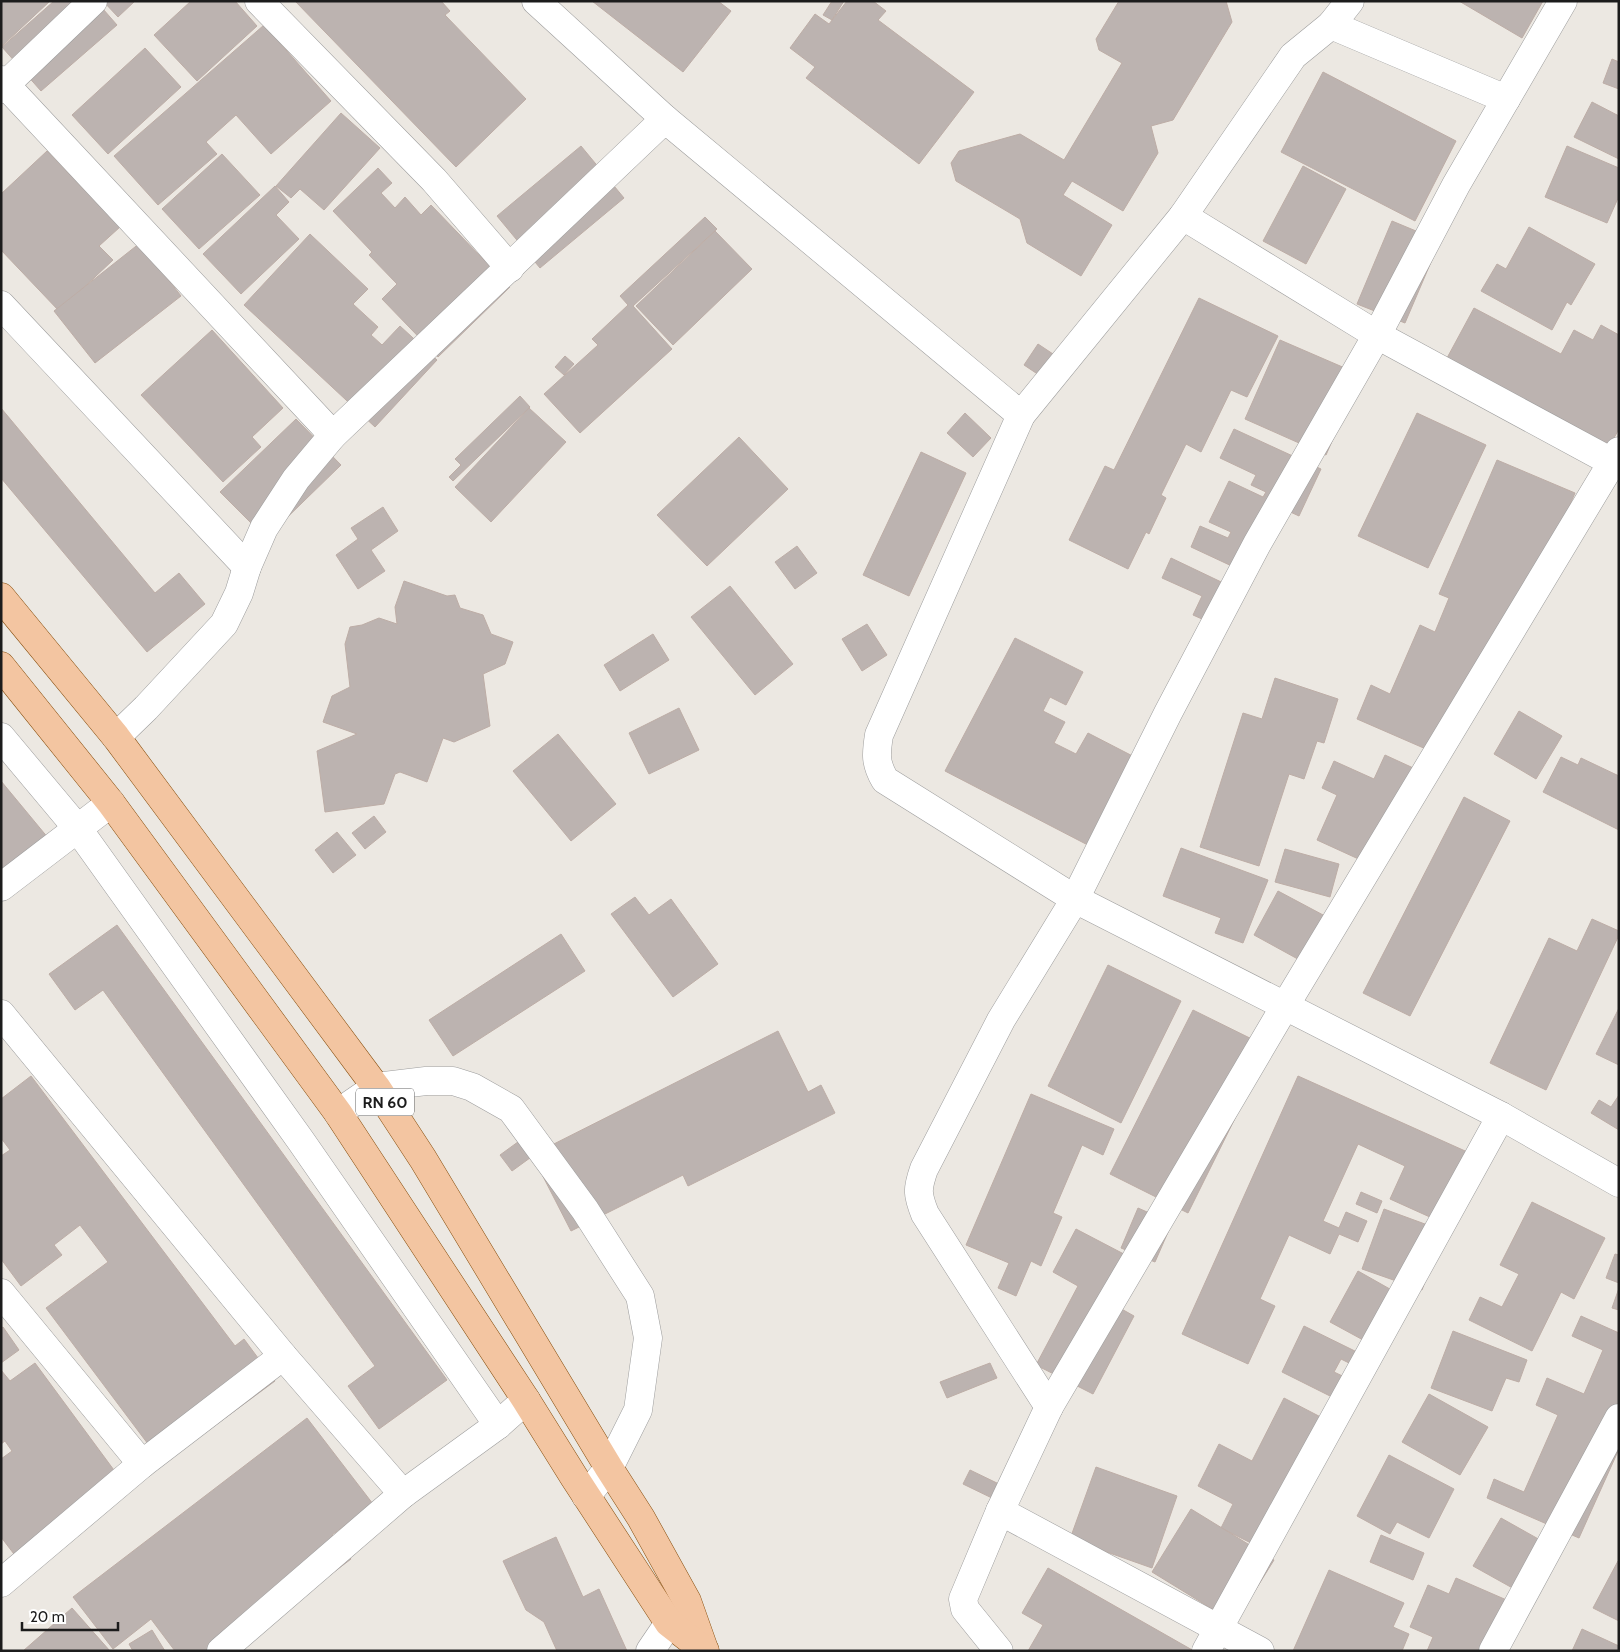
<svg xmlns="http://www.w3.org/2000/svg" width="1620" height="1652" font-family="Cabin,sans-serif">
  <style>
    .building { fill: #bcb3b0; stroke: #bdada6 }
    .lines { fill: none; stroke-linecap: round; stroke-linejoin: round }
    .minor-casing { stroke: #9d9d9d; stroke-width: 29 }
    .major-casing { stroke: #874e0d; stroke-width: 29 }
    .minor { stroke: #fff; stroke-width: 28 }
    .major { stroke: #f3c5a1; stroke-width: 28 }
    .labels { text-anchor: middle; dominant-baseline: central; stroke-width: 4; stroke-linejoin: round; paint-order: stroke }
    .shield { fill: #fff; stroke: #606060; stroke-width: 1 }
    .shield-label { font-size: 16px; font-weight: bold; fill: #1c1c1c }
  </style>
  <rect width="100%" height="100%" fill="#ece8e2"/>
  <g class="building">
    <path d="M1,1H50L2,46Z"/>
    <path d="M54,1H96L117,25L41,91L2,47Z"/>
    <path d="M103,1H135L118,17Z"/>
    <path d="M191,1H235L257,26L197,81L154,35Z"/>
    <path d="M295,1H441L450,11L445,15L526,99L456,167Z"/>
    <path d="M592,1H718L731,11L683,72Z"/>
    <path d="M832,1H844L832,20L823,15Z"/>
    <path d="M847,1H873L886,11L878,20L974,92L919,164L806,78L815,67L790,48L815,14L829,24Z"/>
    <path d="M1119,1H1226L1232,22L1173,120L1151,126L1158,153L1123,211L1072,181L1063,195L1112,225L1081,276L1027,243L1020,219L956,181L951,163L959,151L1020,134L1064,160L1122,63L1099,50L1096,39Z"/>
    <path d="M1459,1H1543L1522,38Z"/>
    <path d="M264,25L331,101L271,154L236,115L206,142L217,154L158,205L114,156Z"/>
    <path d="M145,48L181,87L108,154L72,115Z"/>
    <path d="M1612,59L1619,62V89L1603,83Z"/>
    <path d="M1323,72L1456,141L1415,221L1281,152Z"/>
    <path d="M1592,102L1619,116V159L1574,137Z"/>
    <path d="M341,113L380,148L324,210L300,189L291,198L276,186Z"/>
    <path d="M581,146L624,198L540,268L497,216Z"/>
    <path d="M1567,146L1619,168V196L1607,223L1545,197Z"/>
    <path d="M47,151L120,227L99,246L113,260L59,311L1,250V194Z"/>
    <path d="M222,154L260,195L199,249L162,209Z"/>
    <path d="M1303,166L1346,189L1306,264L1263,241Z"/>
    <path d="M378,168L392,183L381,193L395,208L405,197L421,215L431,205L510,287L438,357L382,299L397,284L369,255L372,252L333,211Z"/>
    <path d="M275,186L289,202L276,215L299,239L241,294L203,254Z"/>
    <path d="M705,217L717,229L633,306L672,349L580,433L544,394L598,345L592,339L628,305L620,296Z"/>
    <path d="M1392,221L1440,241L1405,323L1357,304Z"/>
    <path d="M1529,227L1595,264L1571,305L1567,302L1552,330L1481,291L1497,264L1506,269Z"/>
    <path d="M715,231L752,269L673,345L636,306Z"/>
    <path d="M310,234L368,289L353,304L378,327L371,335L382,345L400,326L437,360L375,427L244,305Z"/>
    <path d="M140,243L181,296L95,363L54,311Z"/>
    <path d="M1199,298L1278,336L1247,397L1231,390L1201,452L1186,444L1161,495L1166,498L1149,534L1146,532L1128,569L1069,540L1105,466L1114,470Z"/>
    <path d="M1474,308L1561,354L1574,330L1593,340L1601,325L1619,335V429L1610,445L1447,358Z"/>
    <path d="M212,330L283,408L252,437L261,447L223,482L141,395Z"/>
    <path d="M1280,340L1361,375L1326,455L1245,419Z"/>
    <path d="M1038,344L1062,360L1048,381L1024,365Z"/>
    <path d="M565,356L574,364L564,375L555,367Z"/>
    <path d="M520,396L530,407L453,481L449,477L461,465L455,459Z"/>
    <path d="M1,408L155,593L179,573L205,604L147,652L1,478Z"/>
    <path d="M529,408L566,442L491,522L455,487Z"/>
    <path d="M965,413L991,438L973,457L947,433Z"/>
    <path d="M1417,413L1486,445L1428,568L1358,536Z"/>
    <path d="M296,419L341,465L266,538L220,492Z"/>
    <path d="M1234,429L1321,469L1299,516L1271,503L1236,568L1191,547L1200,526L1228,538L1231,532L1209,522L1229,481L1263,497L1266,492L1251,485L1256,475L1220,458Z"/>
    <path d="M739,437L788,489L707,566L657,515Z"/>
    <path d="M921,452L966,473L909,596L863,575Z"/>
    <path d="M1497,460L1575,493L1533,590L1442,756L1357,719L1371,685L1390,694L1420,625L1435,632L1449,598L1439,594Z"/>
    <path d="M383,507L398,531L371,550L385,571L358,589L336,555L358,539L351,528Z"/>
    <path d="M797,546L817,573L795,589L775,562Z"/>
    <path d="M1171,558L1238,590L1211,623L1193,615L1202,596L1162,578Z"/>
    <path d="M404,581L447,596L455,595L460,608L483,615L491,634L513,642L505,664L483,674L490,726L454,742L443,738L427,782L400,772L395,774L384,804L325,812L317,751L357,734L323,722L332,696L350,687L345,644L350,627L362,625L379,618L397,624L395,607Z"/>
    <path d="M730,586L793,664L755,695L691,617Z"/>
    <path d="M867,624L887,655L862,671L842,639Z"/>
    <path d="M653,634L669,660L620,691L604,665Z"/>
    <path d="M1015,638L1083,672L1066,705L1050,697L1043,711L1065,722L1054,743L1076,754L1088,733L1150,765L1109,856L945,771Z"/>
    <path d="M1275,678L1338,699L1324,743L1317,741L1304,779L1289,774L1259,866L1200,847L1243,713L1262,719Z"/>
    <path d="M679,708L699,750L649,774L629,733Z"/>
    <path d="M1519,711L1562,736L1536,779L1494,754Z"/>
    <path d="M558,734L616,804L571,841L513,771Z"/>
    <path d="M1385,755L1422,772L1376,867L1317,840L1337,795L1322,788L1334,761L1374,779Z"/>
    <path d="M1561,757L1578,765L1581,758L1619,776V830L1543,792Z"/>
    <path d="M1,781L49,839L1,878Z"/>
    <path d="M1464,797L1510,821L1410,1016L1363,993Z"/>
    <path d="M374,816L386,832L365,849L352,833Z"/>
    <path d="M337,832L356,855L333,873L315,850Z"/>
    <path d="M1181,848L1268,880L1243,943L1215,933L1221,918L1163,896Z"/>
    <path d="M1285,849L1339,864L1330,897L1275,882Z"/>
    <path d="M1278,891L1340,924L1316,969L1254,935Z"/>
    <path d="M635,897L649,915L671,899L718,964L673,997L611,914Z"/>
    <path d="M1592,919L1619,931V935L1546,1090L1490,1063L1549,938L1577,951Z"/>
    <path d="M117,925L447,1380L379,1429L348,1386L375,1366L103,990L75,1010L49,974Z"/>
    <path d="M561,934L585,971L453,1056L429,1020Z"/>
    <path d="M1108,965L1181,1001L1121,1123L1048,1086Z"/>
    <path d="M1619,1008V1065L1596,1054Z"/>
    <path d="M1193,1010L1270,1048L1188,1213L1110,1174Z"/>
    <path d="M778,1031L808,1092L821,1085L835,1113L688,1186L683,1175L571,1231L532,1155Z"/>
    <path d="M31,1076L235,1346L244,1339L275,1381L163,1464L46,1308L108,1262L80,1225L54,1245L62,1255L21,1286L1,1259V1156L10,1150L1,1138V1099Z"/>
    <path d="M1298,1076L1483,1159L1452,1227L1390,1199L1405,1166L1358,1144L1323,1221L1339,1228L1346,1212L1367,1221L1358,1242L1339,1234L1330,1254L1289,1235L1260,1299L1275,1306L1248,1364L1182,1334Z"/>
    <path d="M1031,1094L1114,1129L1103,1155L1082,1145L1053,1213L1062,1217L1041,1266L1031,1261L1016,1296L998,1288L1009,1263L966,1245Z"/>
    <path d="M1619,1095V1130L1591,1113L1599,1100L1611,1107Z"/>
    <path d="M522,1139L534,1155L512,1171L500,1155Z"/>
    <path d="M1361,1192L1382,1201L1377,1213L1356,1204Z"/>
    <path d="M1532,1202L1605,1238L1574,1299L1561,1292L1532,1351L1469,1320L1480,1297L1502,1307L1519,1274L1500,1265Z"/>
    <path d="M1138,1208L1172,1223L1155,1262L1121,1248Z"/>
    <path d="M1384,1209L1444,1231L1422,1290L1362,1269Z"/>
    <path d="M1076,1229L1141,1263L1118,1307L1134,1316L1093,1394L1036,1365L1078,1286L1053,1272Z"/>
    <path d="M1615,1254L1619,1255V1283L1606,1278Z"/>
    <path d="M1358,1271L1404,1297L1376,1347L1330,1322Z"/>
    <path d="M1619,1288V1310L1612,1308Z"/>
    <path d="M1581,1316L1619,1333V1449L1579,1538L1487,1498L1494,1479L1524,1492L1558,1415L1536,1405L1547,1378L1584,1394L1603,1350L1572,1336Z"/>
    <path d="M1304,1326L1363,1355L1357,1367L1341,1359L1334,1372L1353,1381L1342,1402L1282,1372Z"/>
    <path d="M3,1327L19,1350L1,1363V1328Z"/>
    <path d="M1453,1331L1527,1360L1519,1382L1506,1378L1492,1411L1431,1388Z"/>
    <path d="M35,1363L122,1481L17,1558L1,1537V1459L12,1451L5,1441L1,1444V1370L10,1381Z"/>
    <path d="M990,1363L997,1378L947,1398L940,1382Z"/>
    <path d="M1429,1394L1488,1427L1460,1475L1402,1442Z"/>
    <path d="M1284,1398L1338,1426L1273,1554L1221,1528L1233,1504L1198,1486L1219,1444L1252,1461Z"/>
    <path d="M307,1418L373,1504L332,1535L351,1559L231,1651H175L151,1619L113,1649L73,1597Z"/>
    <path d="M1389,1455L1454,1489L1429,1538L1397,1522L1390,1534L1357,1516Z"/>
    <path d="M1096,1467L1177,1496L1152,1568L1070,1539Z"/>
    <path d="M970,1470L1001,1485L994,1499L963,1484Z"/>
    <path d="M1191,1509L1274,1560L1235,1623L1152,1572Z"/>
    <path d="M1501,1518L1558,1550L1534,1600L1473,1566Z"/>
    <path d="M1381,1535L1424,1553L1413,1580L1370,1562Z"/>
    <path d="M556,1537L583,1597L599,1589L627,1651H557L544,1622L526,1610L503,1561Z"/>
    <path d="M1618,1561L1619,1562V1621L1593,1608Z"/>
    <path d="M1048,1568L1194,1651H1028L1043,1625L1022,1613Z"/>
    <path d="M1329,1570L1404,1603L1393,1627L1409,1634L1402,1651H1293Z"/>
    <path d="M1456,1578L1525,1608L1506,1651H1427L1433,1637L1410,1627L1428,1585L1449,1594Z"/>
    <path d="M72,1608L110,1651H23Z"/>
    <path d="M1582,1629L1619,1646V1651H1572Z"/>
    <path d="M152,1630L165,1651H133L129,1644Z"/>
  </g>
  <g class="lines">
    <defs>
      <g id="minor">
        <path d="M259,1L434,180L510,268"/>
        <path d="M536,1L665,119"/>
        <path d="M1331,25L1506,99"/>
        <path d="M1,80L333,435"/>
        <path d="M1,89L93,1"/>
        <path d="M1183,216L1293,56L1331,25L1350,1"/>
        <path d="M1,305L247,567"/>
        <path d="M1619,466L1377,335L1183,216L1021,415L879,735C876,754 875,763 885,780L1075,899L1501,1116L1619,1183"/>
        <path d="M1,737L78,829L301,1141L498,1425"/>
        <path d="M116,737L146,708L224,624L239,593L247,567L264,528L296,479L333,435L665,119L1021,415"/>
        <path d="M1,887L111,803"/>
        <path d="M1,1014L283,1356"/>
        <path d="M338,1113L376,1087L426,1081H453L472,1087L511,1109L585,1210L640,1296L648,1338L638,1410L609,1468L586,1496"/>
        <path d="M1,1293L142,1464"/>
        <path d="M1049,1407L925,1214C917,1194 917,1189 924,1169L1001,1020L1075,899L1168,713L1257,544L1377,335L1456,185L1563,1"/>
        <path d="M1000,1511L1260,1651"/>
        <path d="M1,1583L142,1464L283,1356L403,1494"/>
        <path d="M221,1651L403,1494L498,1425L526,1400"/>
        <path d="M650,1651L669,1623"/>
        <path d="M999,1651L965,1609L963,1599L1000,1511L1049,1407L1285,1006L1619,451"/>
        <path d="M1206,1651L1501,1116"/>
        <path d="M1493,1651L1619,1418"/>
      </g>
      <g id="major">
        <path d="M1,597L116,737L376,1087L423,1159L609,1468L641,1518L687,1601L704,1649"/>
        <path d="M1,666L111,803L338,1113L526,1400L574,1477L669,1623L705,1651"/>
      </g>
    </defs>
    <use href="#minor" class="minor-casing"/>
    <use href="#major" class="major-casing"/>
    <use href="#minor" class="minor"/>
    <use href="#major" class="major"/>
  </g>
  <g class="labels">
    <rect class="shield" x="356" y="1088.5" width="58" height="27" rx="4"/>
    <g class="shield-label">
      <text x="385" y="1102">RN 60</text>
    </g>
  </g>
  <rect width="1620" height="1652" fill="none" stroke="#1c1c1c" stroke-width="5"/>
  <path d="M22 1622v8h96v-8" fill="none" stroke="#1c1c1c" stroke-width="2.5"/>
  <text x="30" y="1622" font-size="15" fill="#1c1c1c" stroke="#ffffff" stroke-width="4" paint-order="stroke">20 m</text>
</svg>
